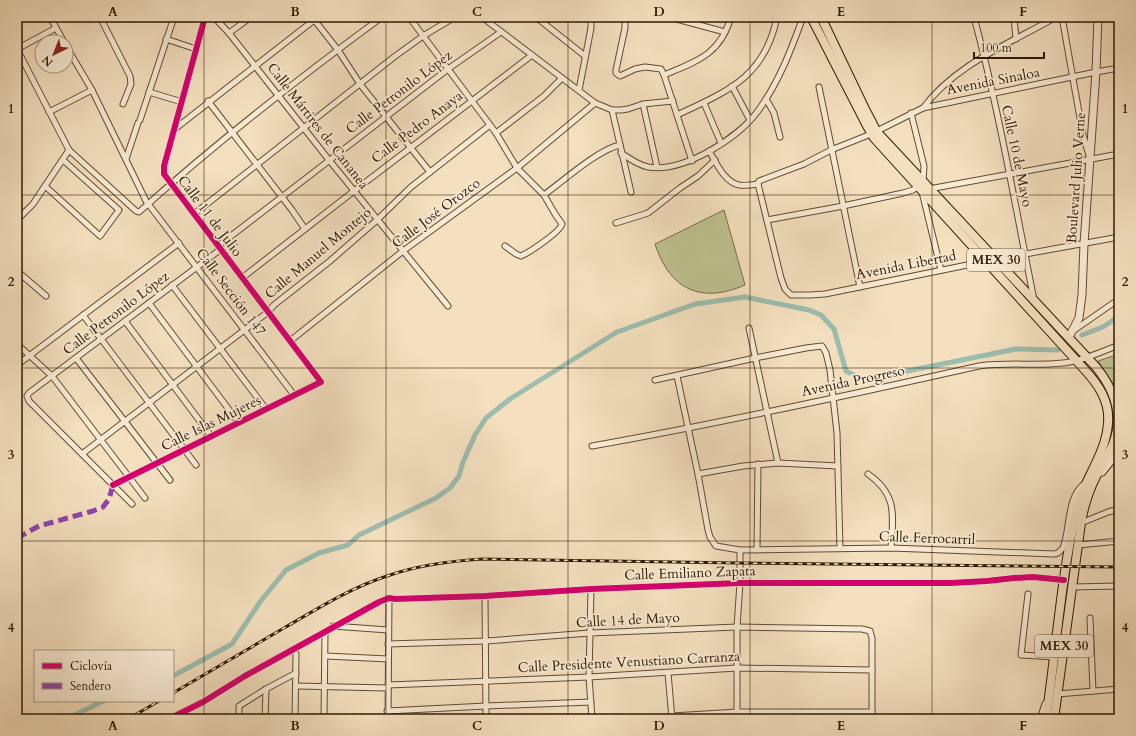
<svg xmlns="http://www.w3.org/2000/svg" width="1136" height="736" font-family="Cardo,serif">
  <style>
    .green { fill: #bec190; stroke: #776c48 }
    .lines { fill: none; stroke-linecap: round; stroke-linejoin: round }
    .canal { stroke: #9cbdaf; stroke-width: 5 }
    .minor-casing { stroke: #614a30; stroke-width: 7 }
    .tertiary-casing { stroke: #614a30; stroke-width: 9 }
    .secondary-casing { stroke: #301800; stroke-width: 9 }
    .primary-casing { stroke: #301800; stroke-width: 10 }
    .minor { stroke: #f8ebd5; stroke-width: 5 }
    .tertiary { stroke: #f8ebd5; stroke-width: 7 }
    .secondary { stroke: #f8ebd5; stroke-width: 7 }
    .primary { stroke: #f4e0bf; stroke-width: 8 }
    .rail-casing { stroke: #301800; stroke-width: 3 }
    .rail { stroke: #f8ebd5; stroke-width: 1.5; stroke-dasharray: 4.5; stroke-linecap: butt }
    .quiet { stroke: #8e44ad; stroke-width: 5; stroke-dasharray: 10 5; stroke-linecap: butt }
    .cycleway-casing { stroke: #f8ebd5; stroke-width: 8 }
    .cycleway { stroke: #d6006c; stroke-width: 6 }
    .grid { fill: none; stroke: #301800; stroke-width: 1; stroke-opacity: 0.55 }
    .labels { text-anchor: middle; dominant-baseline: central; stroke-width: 3.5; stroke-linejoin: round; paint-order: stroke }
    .shield { fill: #f8ebd5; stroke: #6c5740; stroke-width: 1 }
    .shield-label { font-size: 13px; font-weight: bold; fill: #301800 }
    .street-label { font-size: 14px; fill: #301800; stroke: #f8ebd5 }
    .neatline { fill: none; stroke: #301800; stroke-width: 1.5 }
    .grid-label { font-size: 13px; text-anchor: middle; font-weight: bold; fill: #301800 }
  </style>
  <rect width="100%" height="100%" fill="#f4e0bf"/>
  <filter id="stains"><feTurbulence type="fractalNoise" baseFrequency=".005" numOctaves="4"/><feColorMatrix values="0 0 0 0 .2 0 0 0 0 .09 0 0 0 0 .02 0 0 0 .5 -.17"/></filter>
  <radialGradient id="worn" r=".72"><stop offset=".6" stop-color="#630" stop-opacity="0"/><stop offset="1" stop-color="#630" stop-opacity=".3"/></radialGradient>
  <g class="green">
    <path d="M724,210L745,285C701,304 670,290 655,244Z"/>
    <path d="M1119,354V395L1098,361Z"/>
  </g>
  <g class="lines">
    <g class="canal">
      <path d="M1082,335L1103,327L1119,316"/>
      <path d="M173,676L232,644L260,602L286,570L319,553L348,545L359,535L436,498L450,488L459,476L463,462L475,435L486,418L510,399L617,332L695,304L745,297L809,310L821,315L834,329L846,371L863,380L1016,349L1058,350"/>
      <path d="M67,719L103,701"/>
    </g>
    <defs>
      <g id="minor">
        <path d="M50,17L64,42"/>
        <path d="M100,17L130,76L131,84L123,104"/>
        <path d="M214,17L229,33L329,160L448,306"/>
        <path d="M312,17L338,50L360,84L430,172"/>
        <path d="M409,17L496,133L517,168L544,195L555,214L562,224C560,232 530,252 521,256L516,254L505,246"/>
        <path d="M482,17L595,103L612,110H621L628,109L643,104L673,101"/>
        <path d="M536,17L585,56"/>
        <path d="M625,17V28L616,70V73L620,76L635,69L645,67L661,69L664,75C697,61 720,55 731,17"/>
        <path d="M669,17L725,32"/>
        <path d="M974,17C999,110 1015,205 1034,300"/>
        <path d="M1014,17L1016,39"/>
        <path d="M1062,17L1083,135L1089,155"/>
        <path d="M229,33L251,17"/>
        <path d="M166,39L196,49"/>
        <path d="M66,46L92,90L146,201L294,395"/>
        <path d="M17,49L69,150L136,211L139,212C216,143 299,78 382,17"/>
        <path d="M17,49L56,28"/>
        <path d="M664,75L692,161"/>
        <path d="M732,86L750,120"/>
        <path d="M819,87L860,287"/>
        <path d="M579,90L591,28V17"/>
        <path d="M149,92L182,102"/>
        <path d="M766,99L774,113L780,137"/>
        <path d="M208,101L292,210L305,229"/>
        <path d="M704,103L721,143"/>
        <path d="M643,104L657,167"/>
        <path d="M923,108C956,64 1009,44 1056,17"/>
        <path d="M612,110L631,192"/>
        <path d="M49,112L92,90"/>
        <path d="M677,115C728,91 765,77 777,17"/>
        <path d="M140,120L174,17"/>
        <path d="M176,128L318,17"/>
        <path d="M496,133L544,96L562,78"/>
        <path d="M709,151C716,162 724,182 739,185C745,186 752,185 758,184"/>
        <path d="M621,153C630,159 638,165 648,167C684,173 738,138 758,111C779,82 791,50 803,17"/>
        <path d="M126,159L138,123"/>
        <path d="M758,184L781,278L785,289L791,295H810L825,294L987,261L1119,237"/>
        <path d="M758,184L759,181L804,164L831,150L871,134L923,108L1096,72L1119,68"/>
        <path d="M45,186L100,236L119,210L63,160"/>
        <path d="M929,189L1119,154"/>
        <path d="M922,192L941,270"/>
        <path d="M544,195C563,181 599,149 620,145"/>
        <path d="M194,214L394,57L423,36L455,17"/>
        <path d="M17,220L33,204L69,150"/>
        <path d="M767,220L843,206L903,193L913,190L923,182L924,166L911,113"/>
        <path d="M616,223L648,213L680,188L698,176L715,160"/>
        <path d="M218,246L448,69L501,32"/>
        <path d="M17,271L46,296"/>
        <path d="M242,278L354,191L532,55"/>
        <path d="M172,285L266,409"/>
        <path d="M149,303L239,423"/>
        <path d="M83,315L196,465"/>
        <path d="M125,321L211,436"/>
        <path d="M749,328L778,463"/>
        <path d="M1073,331L1119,299"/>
        <path d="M290,341L403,251L517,168L595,103"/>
        <path d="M17,344L52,376L145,498"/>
        <path d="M76,358L170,480"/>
        <path d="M17,365L179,243"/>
        <path d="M677,376L698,474L708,530L710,537L716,546L740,550L891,548L1054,554L1058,553L1063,548C1071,527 1066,498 1085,483"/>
        <path d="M655,380L755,358L806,348L822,346L826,353L830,370L837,433L840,548"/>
        <path d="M592,446C722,423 850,395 979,366C1007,362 1035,366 1063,363C1082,361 1101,352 1119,345"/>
        <path d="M82,454L268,312L274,305L330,261L377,220L411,187L490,125"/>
        <path d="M698,474L743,466L778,463L838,466"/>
        <path d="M868,474C898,495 893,516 891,548"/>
        <path d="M113,485L321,382L164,174V166L205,17"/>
        <path d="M132,504L29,401L27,396L29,393L221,249"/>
        <path d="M1081,523L1108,512L1119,509"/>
        <path d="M1078,545L1119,541"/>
        <path d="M757,550L758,464"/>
        <path d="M1072,587L1119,586"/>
        <path d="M591,589L589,677L592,719"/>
        <path d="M1028,594L1021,655L1055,657"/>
        <path d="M485,596L486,719"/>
        <path d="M1090,618L1093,691"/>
        <path d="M333,626L388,630"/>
        <path d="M388,644L486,641L590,633L737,627L862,629L870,631L872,638V719"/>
        <path d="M326,656L388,659"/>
        <path d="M668,673L672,719"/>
        <path d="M388,685L589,677L737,668L872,670"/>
        <path d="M296,686L388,688"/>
        <path d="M1057,694L1119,689"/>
        <path d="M387,711L486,706L591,702"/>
        <path d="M672,716L738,712H872"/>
        <path d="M324,718L343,719"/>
        <path d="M169,719L203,702L245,676L379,602L389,598L395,599L485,596L591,589L740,583H951L987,581L1014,578L1033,577L1064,580"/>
        <path d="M239,719V706L266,689L296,673"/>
        <path d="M265,719L266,689"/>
        <path d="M295,719L296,654"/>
        <path d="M324,719L325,632"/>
        <path d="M388,719L389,598"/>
        <path d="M737,719V627L740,583V550"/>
      </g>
      <g id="tertiary">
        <path d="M1069,337L1079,318L1082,295L1084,244L1096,72L1098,17"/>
        <path d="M1041,719L1046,704"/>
      </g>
      <path id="secondary" d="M1102,472L1119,451"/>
      <g id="primary">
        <path d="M811,17L866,124L874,138L1084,369C1098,384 1110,401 1108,423C1106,455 1083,480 1076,511C1061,579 1056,650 1046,719"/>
        <path d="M821,17L864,107L877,132L1096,367C1114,389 1124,416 1113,444C1107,458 1098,471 1092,485C1087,497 1083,510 1081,523L1054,719"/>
      </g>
    </defs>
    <use href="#minor" class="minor-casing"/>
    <use href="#tertiary" class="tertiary-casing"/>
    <use href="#secondary" class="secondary-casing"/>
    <use href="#primary" class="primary-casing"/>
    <use href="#minor" class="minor"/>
    <use href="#tertiary" class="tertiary"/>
    <use href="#secondary" class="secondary"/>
    <use href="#primary" class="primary"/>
    <defs>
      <g id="rail">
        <path d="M173,693C210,671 247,650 284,628C317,609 350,588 387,576C418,565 450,561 483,559L740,563L1119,567"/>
        <path d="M128,719L159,701"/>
      </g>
    </defs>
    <use href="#rail" class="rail-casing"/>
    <use href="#rail" class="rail"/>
    <path class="quiet" d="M17,538L39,526L93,511L103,507L109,499L113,485"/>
    <defs>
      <g id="cycleway">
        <path d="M113,485L321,382L164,174V166L205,17"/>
        <path d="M169,719L203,702L245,676L379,602L389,598L395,599L485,596L591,589L740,583H951L987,581L1014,578L1033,577L1064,580"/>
      </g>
    </defs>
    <use href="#cycleway" class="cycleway-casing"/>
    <use href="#cycleway" class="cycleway"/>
  </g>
  <path class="grid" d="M204,17V719M386,17V719M568,17V719M750,17V719M932,17V719M17,195H1119M17,368H1119M17,541H1119"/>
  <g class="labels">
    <g class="shield">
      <rect x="967" y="249" width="58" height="22" rx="3"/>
      <rect x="1035" y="635" width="58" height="22" rx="3"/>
    </g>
    <g class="shield-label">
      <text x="996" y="260">MEX 30</text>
      <text x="1064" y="646">MEX 30</text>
    </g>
    <g class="street-label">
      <text transform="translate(993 81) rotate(-11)">Avenida Sinaloa</text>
      <text transform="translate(399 92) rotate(-37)">Calle Petronilo López</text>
      <text transform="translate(318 126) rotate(52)">Calle Mártires de Cananea</text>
      <text transform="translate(417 127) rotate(-37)">Calle Pedro Anaya</text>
      <text transform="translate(1017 156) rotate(78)">Calle 10 de Mayo</text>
      <text transform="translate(1076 178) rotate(-86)">Boulevard Julio Verne</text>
      <text transform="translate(436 213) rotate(-37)">Calle José Orozco</text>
      <text transform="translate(210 216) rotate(53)">Calle 11 de Julio</text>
      <text transform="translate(318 253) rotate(-40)">Calle Manuel Montejo</text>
      <text transform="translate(906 265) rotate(-11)">Avenida Libertad</text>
      <text transform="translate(231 292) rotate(53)">Calle Sección 147</text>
      <text transform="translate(116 313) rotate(-37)">Calle Petronilo López</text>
      <text transform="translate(853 381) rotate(-12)">Avenida Progreso</text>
      <text transform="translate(211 423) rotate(-26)">Calle Islas Mujeres</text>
      <text transform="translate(927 538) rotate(2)">Calle Ferrocarril</text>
      <text transform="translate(690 573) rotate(-2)">Calle Emiliano Zapata</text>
      <text transform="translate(628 620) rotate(-3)">Calle 14 de Mayo</text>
      <text transform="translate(629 662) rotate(-3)">Calle Presidente Venustiano Carranza</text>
    </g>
  </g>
  <rect width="1136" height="736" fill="none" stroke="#f4e0bf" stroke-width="44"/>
  <rect x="34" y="650" width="140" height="52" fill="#f8ebd5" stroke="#a89780"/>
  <rect x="42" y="663" width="20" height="6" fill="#d6006c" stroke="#a89780"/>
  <text x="70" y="670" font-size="12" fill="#301800">Ciclovía</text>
  <rect x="42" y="683" width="20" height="6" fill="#8e44ad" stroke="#a89780"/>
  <text x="70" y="690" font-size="12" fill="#301800">Sendero</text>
  <g transform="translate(54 54) rotate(223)"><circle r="19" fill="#f8ebd5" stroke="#a89780"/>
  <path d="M0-3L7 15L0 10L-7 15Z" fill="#8f2418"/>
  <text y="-6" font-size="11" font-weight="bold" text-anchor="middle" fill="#301800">N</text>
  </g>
  <path d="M974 52v6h70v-6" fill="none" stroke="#301800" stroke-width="2"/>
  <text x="980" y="52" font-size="12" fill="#301800" stroke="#f8ebd5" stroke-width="3" paint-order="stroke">100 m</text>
  <rect x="22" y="22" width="1092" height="692" class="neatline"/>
  <g class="grid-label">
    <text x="113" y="16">A</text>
    <text x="295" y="16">B</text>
    <text x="477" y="16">C</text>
    <text x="659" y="16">D</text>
    <text x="841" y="16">E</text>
    <text x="1023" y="16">F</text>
    <text x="11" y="113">1</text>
    <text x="1125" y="113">1</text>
    <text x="11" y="286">2</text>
    <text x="1125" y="286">2</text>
    <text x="11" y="459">3</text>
    <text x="1125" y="459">3</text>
    <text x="11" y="632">4</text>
    <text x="1125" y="632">4</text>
    <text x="113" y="730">A</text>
    <text x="295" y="730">B</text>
    <text x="477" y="730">C</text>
    <text x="659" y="730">D</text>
    <text x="841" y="730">E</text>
    <text x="1023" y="730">F</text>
  </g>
  <rect width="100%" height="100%" filter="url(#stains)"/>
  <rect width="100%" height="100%" fill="url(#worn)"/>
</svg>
